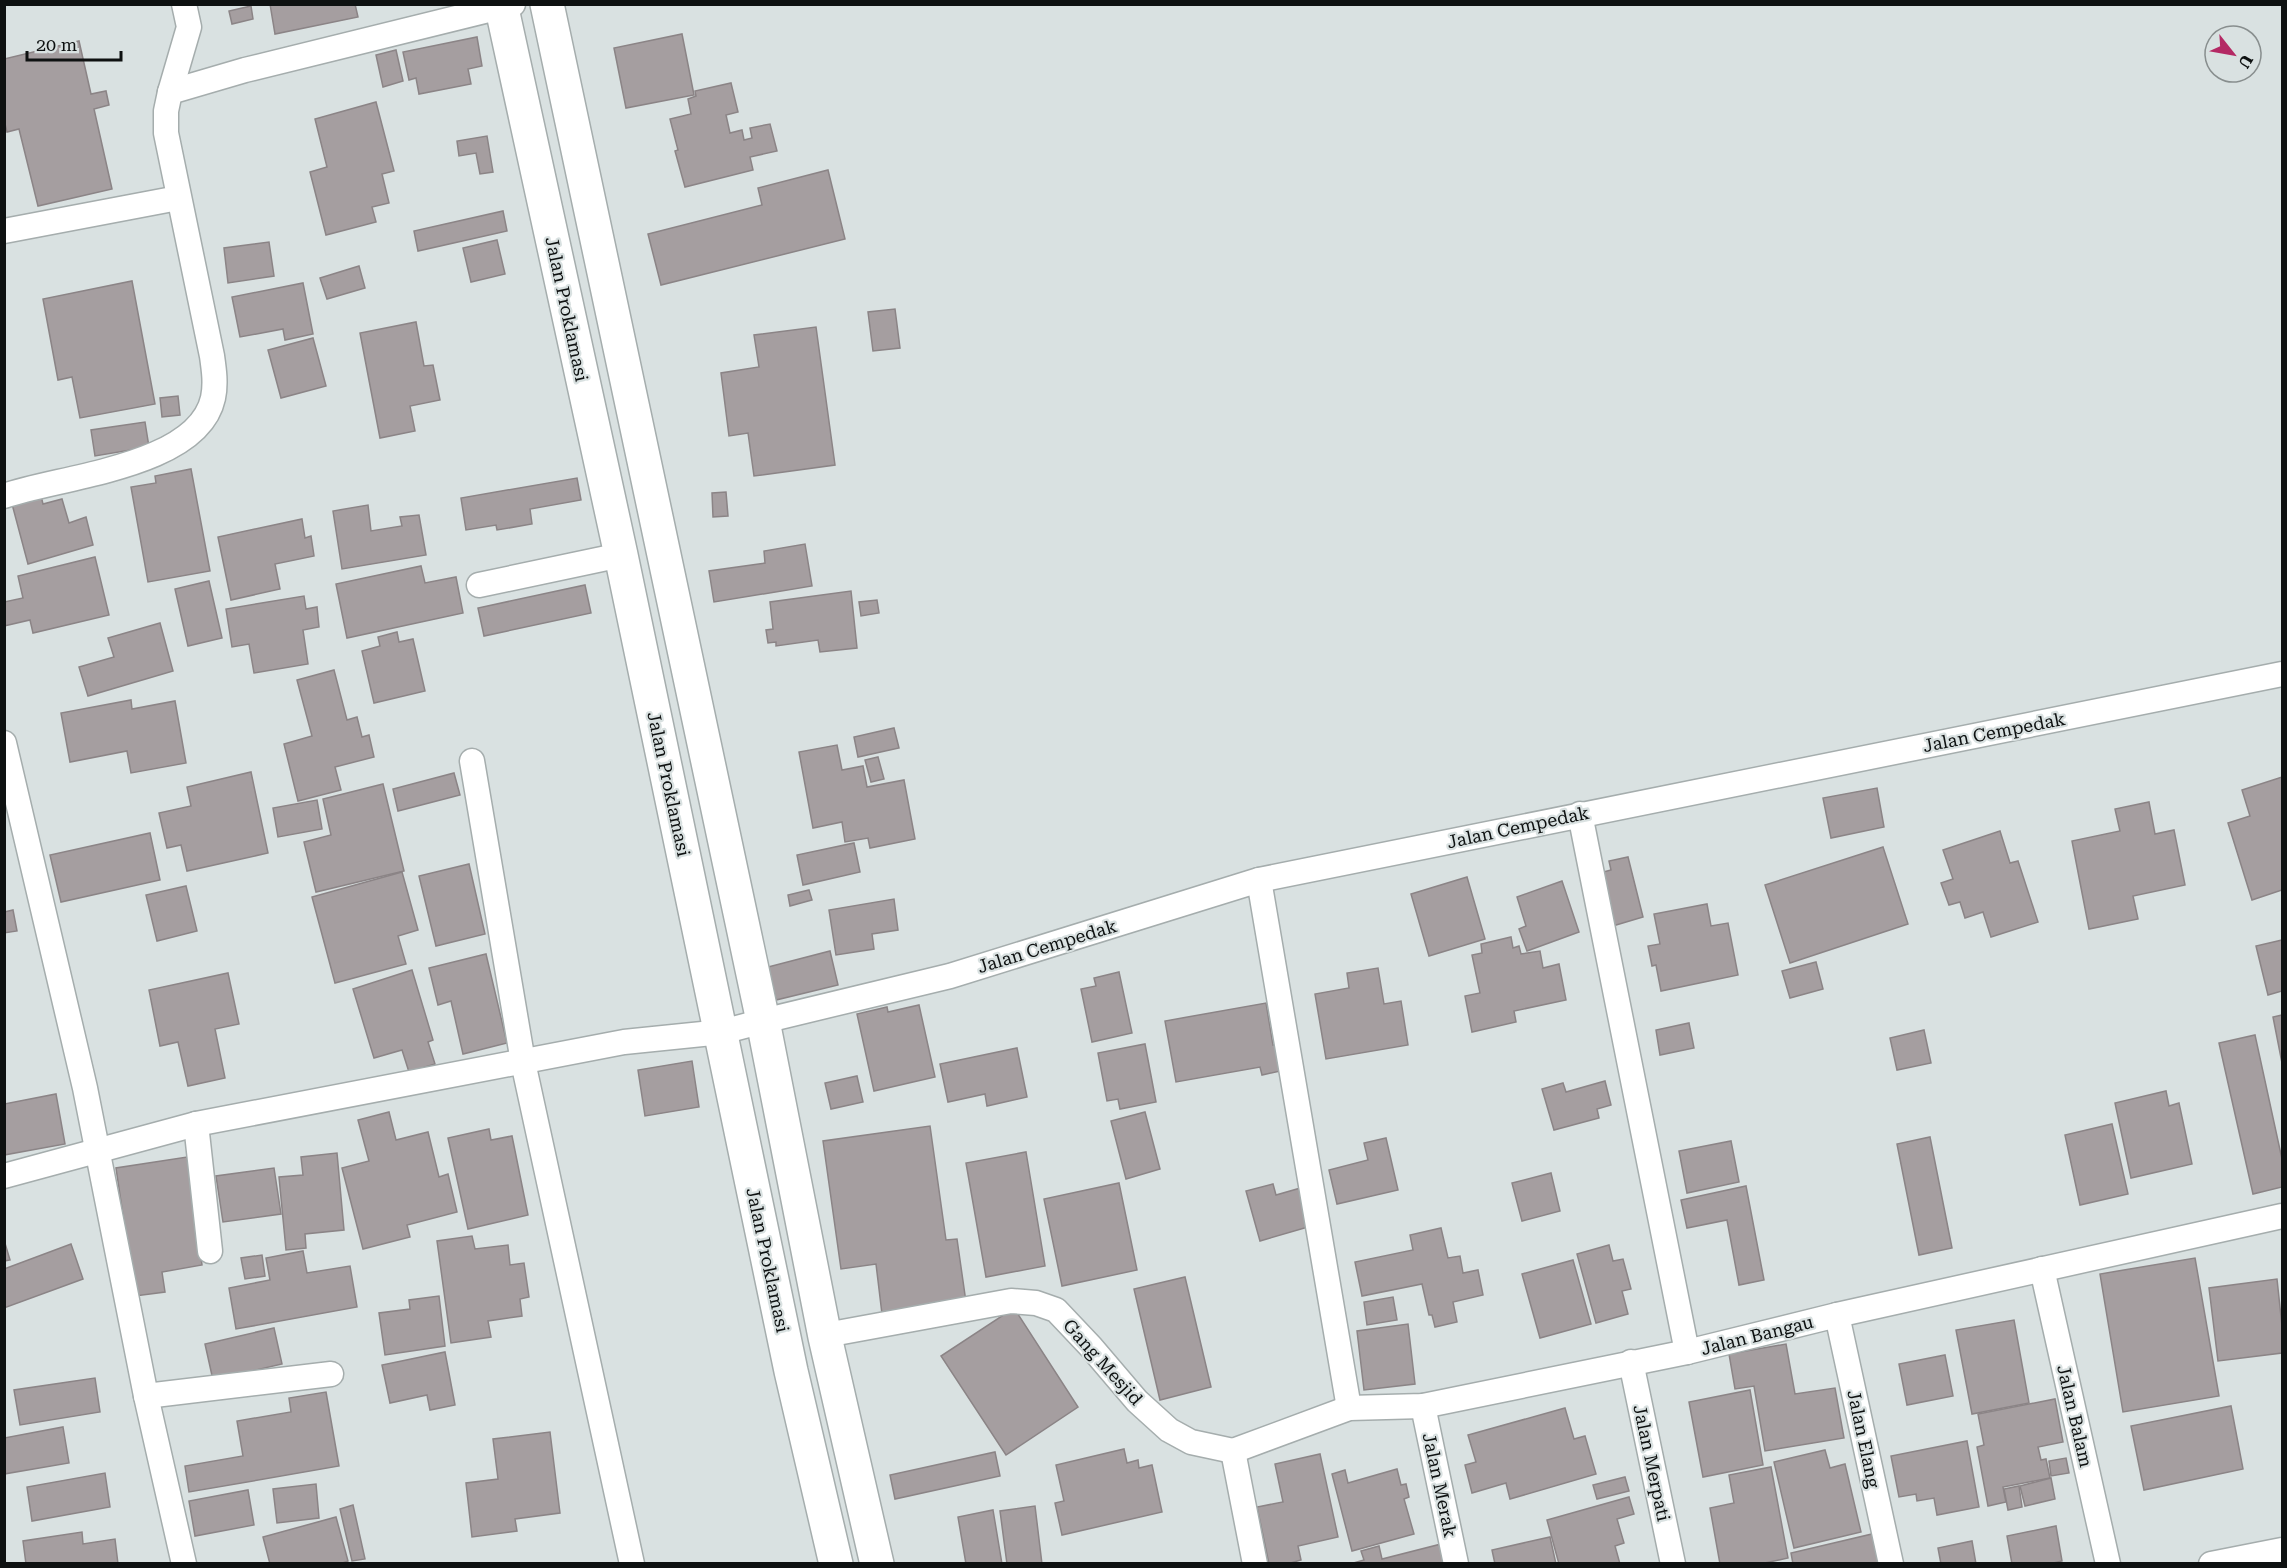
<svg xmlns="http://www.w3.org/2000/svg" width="2287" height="1568" font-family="'Roboto Serif',serif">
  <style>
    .building { fill: #a59ea0; stroke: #8b8486; stroke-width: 1.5 }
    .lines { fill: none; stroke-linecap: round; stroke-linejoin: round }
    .street-casing { stroke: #a5adad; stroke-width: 27 }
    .secondary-casing { stroke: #a5adad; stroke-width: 36 }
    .street { stroke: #fff; stroke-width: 24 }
    .secondary { stroke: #fff; stroke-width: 33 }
    .labels { text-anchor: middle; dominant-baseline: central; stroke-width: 4.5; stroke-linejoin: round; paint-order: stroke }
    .street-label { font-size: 18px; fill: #0e1111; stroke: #d9e1e1 }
  </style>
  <rect width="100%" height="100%" fill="#d9e1e1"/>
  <g class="building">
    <path d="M270,4H355L358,17L275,34Z"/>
    <path d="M251,6L253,19L232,24L229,11Z"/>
    <path d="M682,34L694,95L626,108L614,48Z"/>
    <path d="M477,37L482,66L468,69L471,84L419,94L416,78L409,80L403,52Z"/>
    <path d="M79,41L91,94L106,91L109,105L94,109L112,189L38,206L19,129L7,132L4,120V59Z"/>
    <path d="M396,50L403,81L383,87L376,55Z"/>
    <path d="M731,83L738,112L726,115L730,133L742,130L744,140L752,138L750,128L770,124L777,151L750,157L753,170L685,187L675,151L678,150L670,119L691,114L688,99L696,96L695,91Z"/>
    <path d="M376,102L394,171L382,174L389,203L372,207L376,222L326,235L310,172L327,167L315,119Z"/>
    <path d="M487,136L493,172L480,174L476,153L459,156L457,141Z"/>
    <path d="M828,170L845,239L661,285L648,234L762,205L758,188Z"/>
    <path d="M503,211L507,231L418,251L414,231Z"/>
    <path d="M497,240L505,274L471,282L463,248Z"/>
    <path d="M269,242L274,276L228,283L224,248Z"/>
    <path d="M359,266L365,288L327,299L320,278Z"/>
    <path d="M132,281L155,404L80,418L72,377L58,380L43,299Z"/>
    <path d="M303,283L313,334L285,340L283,329L240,337L232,297Z"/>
    <path d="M895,309L900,348L873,351L868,312Z"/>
    <path d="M416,322L424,366L433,365L440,400L410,406L415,431L380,438L360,333Z"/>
    <path d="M816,327L835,465L754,476L748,433L729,436L721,373L759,367L754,335Z"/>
    <path d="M313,338L326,386L281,398L268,350Z"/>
    <path d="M178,396L180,415L162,417L160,398Z"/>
    <path d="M145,422L149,447L95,456L91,430Z"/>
    <path d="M191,469L210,571L148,582L131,487L156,483L155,476Z"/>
    <path d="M577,478L581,500L530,509L532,524L497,530L496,525L466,530L461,498Z"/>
    <path d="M726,492L728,516L713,517L712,493Z"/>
    <path d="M41,496L43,504L62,499L69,523L86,517L93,545L28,564L12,504Z"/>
    <path d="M368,505L371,531L402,526L400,517L419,515L426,555L342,569L333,511Z"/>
    <path d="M302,519L305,538L311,536L314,556L275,564L280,589L231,600L218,537Z"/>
    <path d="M805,544L812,586L714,602L709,571L765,563L764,551Z"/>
    <path d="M95,557L109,615L33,633L30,620L4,626V602L23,598L18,576Z"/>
    <path d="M421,566L425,583L456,577L463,613L347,638L336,584Z"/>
    <path d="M209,581L222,638L188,646L175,589Z"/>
    <path d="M585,585L591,613L484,636L478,608Z"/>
    <path d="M851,591L857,648L820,652L818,640L776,646V642L768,643L766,630L773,629L770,602Z"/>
    <path d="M304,596L306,609L317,607L319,627L303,630L308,664L254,673L249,644L232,647L226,609Z"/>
    <path d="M877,600L879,613L861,616L859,602Z"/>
    <path d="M160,623L173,671L88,696L79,667L114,657L108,638Z"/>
    <path d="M397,632L399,642L413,639L425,691L374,703L362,651L380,646L378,637Z"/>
    <path d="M334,670L347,720L357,717L362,737L369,735L374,757L335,767L341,790L298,801L284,744L312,736L297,680Z"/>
    <path d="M131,700L132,709L175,701L186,763L131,773L127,751L70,762L61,713Z"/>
    <path d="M894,728L899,748L858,757L854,737Z"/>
    <path d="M837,745L842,770L863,766L867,787L904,780L915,839L870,848L868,838L845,842L842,822L813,828L799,752Z"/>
    <path d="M878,757L884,779L871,782L865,760Z"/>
    <path d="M251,772L268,853L187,871L181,845L167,848L159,813L191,806L187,787Z"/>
    <path d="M454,773L460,795L398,811L393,789Z"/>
    <path d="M2282,777V890L2252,900L2228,823L2250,816L2242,790Z"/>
    <path d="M383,784L404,871L316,892L304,842L331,835L323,799Z"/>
    <path d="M1877,788L1884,827L1831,838L1823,798Z"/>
    <path d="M317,800L322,829L278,837L273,808Z"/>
    <path d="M2149,802L2155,834L2174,830L2185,885L2133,896L2138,919L2089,929L2072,841L2120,831L2115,809Z"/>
    <path d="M2000,831L2010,863L2018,861L2038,922L1991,937L1983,912L1965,918L1960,902L1949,905L1941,883L1953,879L1943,850Z"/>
    <path d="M150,833L160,880L61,902L50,855Z"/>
    <path d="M854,843L860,872L803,885L797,855Z"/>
    <path d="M1883,847L1908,924L1790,963L1765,885Z"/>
    <path d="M1628,857L1643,917L1606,928L1592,875L1611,870L1609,861Z"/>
    <path d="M469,864L485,934L436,946L419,876Z"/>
    <path d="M402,872L418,930L398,936L406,964L335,983L312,897Z"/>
    <path d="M1467,877L1485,939L1429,956L1411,894Z"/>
    <path d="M1562,881L1579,932L1527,951L1519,929L1526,926L1517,897Z"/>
    <path d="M186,886L197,931L157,941L146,895Z"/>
    <path d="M809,890L812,900L790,906L788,895Z"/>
    <path d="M894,899L898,930L872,934L874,949L836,955L829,910Z"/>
    <path d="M1707,904L1711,926L1728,923L1738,975L1661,991L1656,965L1652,966L1648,946L1660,944L1654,914Z"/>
    <path d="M13,910L17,931L4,933V912Z"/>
    <path d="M1511,937L1513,948L1519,946L1521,954L1540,951L1543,968L1559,964L1566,1000L1514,1011L1516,1022L1472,1032L1465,996L1480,993L1472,955L1482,953L1481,944Z"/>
    <path d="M2282,940V991L2268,995L2256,946Z"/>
    <path d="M830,951L838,985L776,1000L768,967Z"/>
    <path d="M486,954L507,1043L463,1054L451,1001L438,1005L429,968Z"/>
    <path d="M1816,962L1823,989L1790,998L1782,971Z"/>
    <path d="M1378,968L1384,1004L1401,1001L1408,1045L1326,1059L1315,994L1349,988L1347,973Z"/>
    <path d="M412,970L433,1040L428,1042L435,1064L409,1072L402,1050L374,1058L353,989Z"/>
    <path d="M1119,972L1132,1033L1092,1042L1081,989L1096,986L1094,978Z"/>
    <path d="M228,973L239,1024L215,1029L225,1078L188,1086L178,1042L160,1046L149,990Z"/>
    <path d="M1266,1003L1273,1045L1280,1043L1285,1070L1262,1075L1260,1067L1176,1082L1165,1021Z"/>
    <path d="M919,1005L935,1077L874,1091L857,1014L887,1007L888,1012Z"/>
    <path d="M2282,1015V1063L2273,1017Z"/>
    <path d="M1689,1023L1694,1048L1660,1055L1656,1030Z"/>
    <path d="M1924,1030L1931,1063L1897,1070L1890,1038Z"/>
    <path d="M2255,1035L2282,1159V1187L2253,1194L2219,1043Z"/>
    <path d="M1145,1044L1156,1102L1120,1109L1118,1099L1107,1101L1098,1053Z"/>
    <path d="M1017,1048L1027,1097L987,1106L985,1094L948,1102L940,1064Z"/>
    <path d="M692,1061L699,1107L645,1116L638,1070Z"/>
    <path d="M857,1076L863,1102L831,1109L825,1083Z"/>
    <path d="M1605,1081L1611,1105L1597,1109L1599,1118L1554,1130L1542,1089L1563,1083L1566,1092Z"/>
    <path d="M2166,1091L2169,1106L2179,1103L2192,1164L2131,1178L2115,1103Z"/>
    <path d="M56,1094L65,1144L4,1155V1104Z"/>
    <path d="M389,1112L396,1140L428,1132L439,1177L448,1174L457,1212L407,1225L410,1237L363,1249L342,1168L369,1161L358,1120Z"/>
    <path d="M1145,1112L1160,1169L1126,1179L1111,1121Z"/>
    <path d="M2112,1124L2128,1194L2080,1205L2065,1135Z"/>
    <path d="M930,1126L946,1240L957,1239L966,1302L882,1314L876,1264L841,1269L823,1141Z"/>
    <path d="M489,1129L491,1140L512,1136L528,1215L468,1229L448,1138Z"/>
    <path d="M1930,1137L1952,1248L1919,1255L1897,1144Z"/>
    <path d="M1386,1138L1398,1190L1337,1204L1329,1170L1368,1160L1364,1143Z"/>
    <path d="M1731,1141L1739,1182L1687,1193L1679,1151Z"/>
    <path d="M1026,1152L1045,1266L986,1277L966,1163Z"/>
    <path d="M337,1153L344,1230L305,1234L306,1248L286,1250L279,1177L303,1175L301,1157Z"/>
    <path d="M187,1157L202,1265L162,1272L165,1292L135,1296L116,1168Z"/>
    <path d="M274,1168L281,1214L223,1222L216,1176Z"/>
    <path d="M1551,1173L1560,1211L1522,1221L1512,1183Z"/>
    <path d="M1119,1183L1137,1270L1062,1286L1044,1199Z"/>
    <path d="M1273,1184L1276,1195L1304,1187L1311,1210L1303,1212L1308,1227L1260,1241L1246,1191Z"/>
    <path d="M1746,1186L1764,1280L1739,1285L1727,1220L1687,1228L1681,1200Z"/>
    <path d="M1441,1228L1448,1258L1460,1256L1463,1273L1478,1270L1483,1295L1453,1302L1457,1322L1435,1327L1432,1315H1429L1422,1284L1362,1296L1355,1262L1413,1250L1410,1235Z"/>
    <path d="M472,1236L475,1249L508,1245L510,1265L524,1263L529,1297L520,1299L522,1316L488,1321L491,1337L451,1343L437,1241Z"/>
    <path d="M4,1240L10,1260L4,1261Z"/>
    <path d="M71,1244L83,1279L4,1308V1269Z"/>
    <path d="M1609,1245L1613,1261L1623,1259L1631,1289L1622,1291L1628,1314L1596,1323L1577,1254Z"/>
    <path d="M303,1251L307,1273L350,1266L357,1307L236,1329L229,1288L270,1280L266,1258Z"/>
    <path d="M262,1255L265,1276L245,1279L241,1258Z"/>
    <path d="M2195,1258L2219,1396L2123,1412L2100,1274Z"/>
    <path d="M1573,1260L1591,1324L1540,1338L1522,1274Z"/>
    <path d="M1185,1277L1211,1387L1160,1400L1134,1289Z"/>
    <path d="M2277,1279L2282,1326V1353L2218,1361L2209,1288Z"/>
    <path d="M439,1296L445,1346L385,1355L379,1313L410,1309L409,1300Z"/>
    <path d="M1393,1297L1397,1320L1367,1325L1364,1302Z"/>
    <path d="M1014,1308L1078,1407L1006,1455L941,1356Z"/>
    <path d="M2014,1320L2029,1403L1972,1414L1956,1330Z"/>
    <path d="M1408,1324L1415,1384L1364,1390L1357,1331Z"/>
    <path d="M274,1328L282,1364L213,1380L205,1344Z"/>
    <path d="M1786,1344L1795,1394L1835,1388L1844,1438L1765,1451L1754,1386L1735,1389L1729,1354Z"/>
    <path d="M445,1352L455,1405L430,1410L427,1395L390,1403L382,1365Z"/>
    <path d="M1945,1355L1953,1396L1907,1405L1899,1364Z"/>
    <path d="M95,1378L100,1412L20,1425L14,1390Z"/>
    <path d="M1750,1390L1763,1465L1703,1477L1689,1402Z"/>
    <path d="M326,1392L339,1466L189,1492L185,1466L243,1456L237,1421L291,1412L289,1398Z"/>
    <path d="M2055,1399L2063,1442L2038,1447L2041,1460L2046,1459L2050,1478L2003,1487L2006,1502L1988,1506L1977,1447L1984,1445L1978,1414Z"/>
    <path d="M2231,1406L2243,1469L2144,1490L2131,1426Z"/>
    <path d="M1565,1408L1574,1439L1585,1436L1596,1474L1510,1499L1506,1483L1472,1493L1465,1465L1476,1462L1468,1435Z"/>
    <path d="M63,1427L69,1463L4,1474V1438Z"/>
    <path d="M550,1432L560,1513L515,1519L517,1531L472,1537L466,1483L498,1479L493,1439Z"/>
    <path d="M1967,1441L1979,1507L1937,1515L1934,1498L1917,1501L1916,1494L1899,1497L1891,1456Z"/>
    <path d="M1124,1449L1127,1463L1138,1460L1139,1468L1152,1465L1162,1512L1062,1535L1055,1503L1064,1501L1056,1465Z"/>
    <path d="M1825,1450L1830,1468L1845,1464L1861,1532L1794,1548L1774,1462Z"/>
    <path d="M995,1452L1000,1476L895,1499L890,1475Z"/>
    <path d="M1320,1454L1338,1537L1298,1546L1301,1560L1287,1564H1269L1257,1507L1283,1502L1275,1464Z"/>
    <path d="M2066,1458L2069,1473L2051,1476L2049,1461Z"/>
    <path d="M1771,1467L1788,1558L1760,1564H1720L1710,1508L1734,1503L1729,1475Z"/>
    <path d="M1397,1469L1401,1485L1406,1484L1409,1497L1404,1499L1414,1534L1352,1551L1332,1474L1345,1470L1348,1483Z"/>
    <path d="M105,1473L110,1507L32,1521L27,1487Z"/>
    <path d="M1625,1477L1629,1491L1597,1499L1593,1485Z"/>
    <path d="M2051,1478L2055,1499L2025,1506L2020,1486Z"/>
    <path d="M316,1484L319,1518L277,1523L273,1489Z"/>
    <path d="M2019,1486L2022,1507L2008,1510L2004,1489Z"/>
    <path d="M248,1490L254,1525L195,1536L189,1501Z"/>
    <path d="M1629,1497L1634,1514L1617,1519L1624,1543L1615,1546L1620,1564H1559L1547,1520Z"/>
    <path d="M353,1505L365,1559L352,1561L340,1509Z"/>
    <path d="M1035,1506L1042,1564H1007L1000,1511Z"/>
    <path d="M993,1510L1002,1564H966L958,1517Z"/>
    <path d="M336,1517L348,1561L340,1564H270L263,1537Z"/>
    <path d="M2056,1526L2062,1561L2049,1564H2012L2007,1536Z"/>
    <path d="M82,1532L83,1544L115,1539L118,1564H26L23,1541Z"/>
    <path d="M1872,1534L1879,1564H1793L1791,1553Z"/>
    <path d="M1550,1537L1556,1564H1495L1492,1550Z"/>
    <path d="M1972,1541L1976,1564H1941L1938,1548Z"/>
    <path d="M1445,1543L1450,1564H1350L1364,1560L1361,1551L1379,1546L1382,1559Z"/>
  </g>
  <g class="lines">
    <defs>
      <g id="street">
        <path d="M170,92L189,27L184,4"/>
        <path d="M4,231L178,198"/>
        <path d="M4,496C61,476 198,467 213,398C216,384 214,370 212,356L166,133V111L170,92L245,70L513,4"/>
        <path d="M479,585L621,555"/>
        <path d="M4,743L85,1088L146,1396L184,1564"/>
        <path d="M472,761L523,1062L632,1564"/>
        <path d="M1580,814L1687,1352"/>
        <path d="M1259,880L1349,1408"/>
        <path d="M196,1124L210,1251"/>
        <path d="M4,1176L196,1124L624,1042L722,1032L763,1021L950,976L1259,880L2282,674"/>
        <path d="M2042,1269L2108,1564"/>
        <path d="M1837,1315L1891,1564"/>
        <path d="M825,1337L826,1335L1011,1301L1036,1303L1056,1310L1091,1347L1137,1401L1169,1430L1191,1442L1233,1451"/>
        <path d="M1631,1362L1673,1564"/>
        <path d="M146,1396L331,1374"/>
        <path d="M1423,1406L1456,1564"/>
        <path d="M1233,1451L1349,1408L1423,1406L1687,1352L1837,1315L2282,1216"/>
        <path d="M1233,1451L1255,1564"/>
        <path d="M2211,1564L2282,1550"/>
      </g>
      <g id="secondary">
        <path d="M501,4L621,555L791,1371L836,1564"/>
        <path d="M547,4L763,1021L825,1337L877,1564"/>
      </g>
    </defs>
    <use href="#street" class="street-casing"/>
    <use href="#secondary" class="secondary-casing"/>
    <use href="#street" class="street"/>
    <use href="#secondary" class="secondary"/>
  </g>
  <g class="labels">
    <g class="street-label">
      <text transform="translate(567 309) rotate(78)">Jalan Proklamasi</text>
      <text transform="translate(1994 732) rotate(-11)">Jalan Cempedak</text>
      <text transform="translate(669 784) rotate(78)">Jalan Proklamasi</text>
      <text transform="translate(1518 827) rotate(-12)">Jalan Cempedak</text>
      <text transform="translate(1047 946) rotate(-17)">Jalan Cempedak</text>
      <text transform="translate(768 1260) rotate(78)">Jalan Proklamasi</text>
      <text transform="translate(1757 1335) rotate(-14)">Jalan Bangau</text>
      <text transform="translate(1103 1362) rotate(48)">Gang Mesjid</text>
      <text transform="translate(2075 1416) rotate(77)">Jalan Balam</text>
      <text transform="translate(1864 1439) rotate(78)">Jalan Elang</text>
      <text transform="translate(1652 1463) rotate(78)">Jalan Merpati</text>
      <text transform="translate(1440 1485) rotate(78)">Jalan Merak</text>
    </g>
  </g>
  <rect width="2287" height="1568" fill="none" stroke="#0e1111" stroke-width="12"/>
  <g transform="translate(2233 54) rotate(121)"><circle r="28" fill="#d9e1e1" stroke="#888e8e" stroke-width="1.5"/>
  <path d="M0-4.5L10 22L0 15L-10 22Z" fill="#b42964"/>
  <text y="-9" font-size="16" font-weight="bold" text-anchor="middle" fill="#0e1111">U</text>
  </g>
  <path d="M27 51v9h94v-9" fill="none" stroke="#0e1111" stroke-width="3"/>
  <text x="36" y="51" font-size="18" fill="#0e1111" stroke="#d9e1e1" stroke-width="4.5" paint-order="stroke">20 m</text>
</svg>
